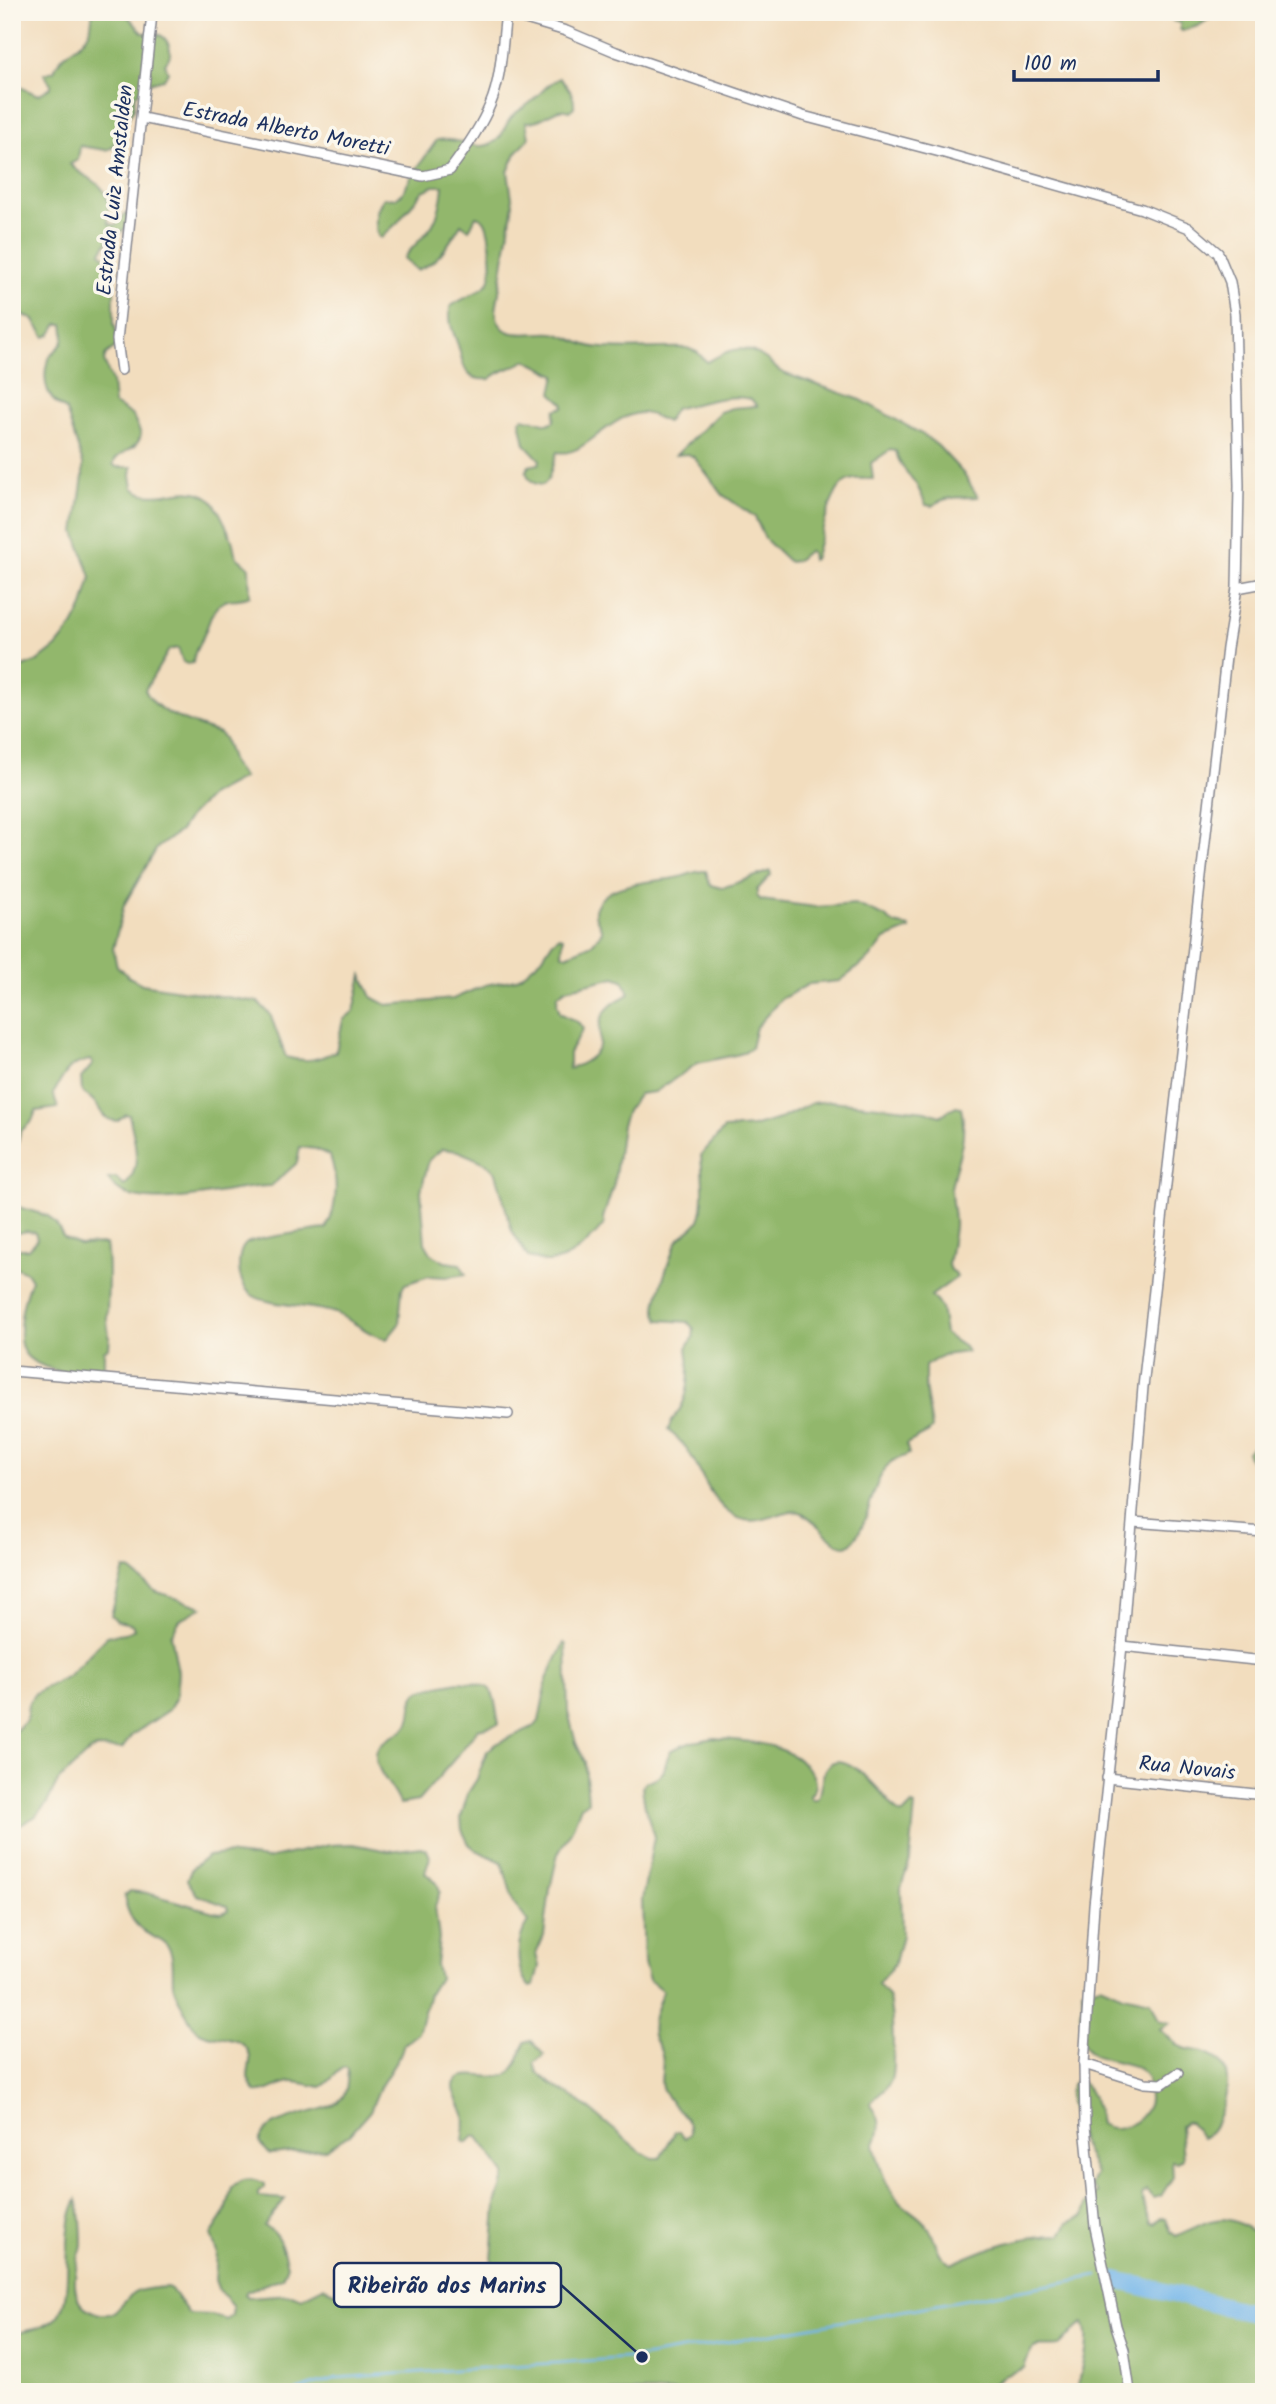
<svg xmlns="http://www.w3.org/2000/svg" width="1276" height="2404" font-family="Kalam,sans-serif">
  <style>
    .forest { fill: #92b76c; stroke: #567365; stroke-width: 2; fill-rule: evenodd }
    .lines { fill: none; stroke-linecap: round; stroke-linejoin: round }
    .stream { stroke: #75b6e9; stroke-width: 2.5 }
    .river { stroke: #75b6e9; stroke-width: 18 }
    .minor-casing { stroke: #86868e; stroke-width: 12 }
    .minor { stroke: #fff; stroke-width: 9 }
    .labels { text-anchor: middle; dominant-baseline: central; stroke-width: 7; stroke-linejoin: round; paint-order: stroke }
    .street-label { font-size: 21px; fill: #1b2f5e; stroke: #fbf7ec }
    .leader { fill: none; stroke: #1b2f5e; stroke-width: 2.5 }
    .callout-dot { fill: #1b2f5e; stroke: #fbf7ec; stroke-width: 2.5 }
    .callout { fill: #fbf7ec; stroke: #1b2f5e; stroke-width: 2.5 }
    .callout-label { font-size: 23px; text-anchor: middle; font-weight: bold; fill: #1b2f5e }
  </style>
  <rect width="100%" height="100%" fill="#fbf7ec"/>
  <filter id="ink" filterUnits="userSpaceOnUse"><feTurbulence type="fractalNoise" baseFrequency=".0143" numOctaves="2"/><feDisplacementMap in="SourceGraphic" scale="14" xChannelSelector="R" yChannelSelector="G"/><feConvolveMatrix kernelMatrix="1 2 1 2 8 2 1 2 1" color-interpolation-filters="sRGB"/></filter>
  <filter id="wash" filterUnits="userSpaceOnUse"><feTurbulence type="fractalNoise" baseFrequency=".00686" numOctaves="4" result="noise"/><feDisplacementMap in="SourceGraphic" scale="28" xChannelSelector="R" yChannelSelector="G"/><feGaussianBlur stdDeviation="1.57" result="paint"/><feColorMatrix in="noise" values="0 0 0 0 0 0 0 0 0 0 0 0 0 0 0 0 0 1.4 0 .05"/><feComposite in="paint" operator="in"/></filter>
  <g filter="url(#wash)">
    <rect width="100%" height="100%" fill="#f2ddbe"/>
    <g class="forest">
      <path d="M93,12H124L143,33C147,33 152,32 156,33C169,37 175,54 165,63L168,72L164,79L149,83L135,96L134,109L128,118L112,148L105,150L80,146L78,160L70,164C81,177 100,179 107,197C110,205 106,214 109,224L116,225L125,214H129L128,227L108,241L101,252L114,269V323L119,342L117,346L106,354L104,361L112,382L114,404L133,416L141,434C138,452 118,450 113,464L116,467H132L131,475L133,488C154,506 185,481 208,497C217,503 228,530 232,540C234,545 234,553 237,557C240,561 246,563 249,568L250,596C240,601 237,598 228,600C211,605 210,623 203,637C198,647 194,651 193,663L187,664L183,662L178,648L169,650L145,690C157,716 193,723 219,733L224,738L232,763L243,778L211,795L189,817L180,831L157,848L124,905L113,949L117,966L129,977L142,984L258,1002L270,1014L286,1057C305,1063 318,1060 336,1051L343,1020L354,1011L362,975L372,997L387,1005L453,999L485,985L516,979L525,973L542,958L553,941L560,936L563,938L562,954L567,955L592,944L602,932C600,922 592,917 596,907C607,880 656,883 680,877C689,875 696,870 706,871L710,885L722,888L770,871L771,875L757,890V896L761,900L816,907L855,904L884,916L894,924L909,927L910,929L885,939L871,957L840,981L809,984L781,999L756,1027L751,1048L740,1054L698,1063L655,1092L639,1094L627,1111L622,1125L614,1184L603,1218L605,1223C592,1240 568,1264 545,1262C539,1261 533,1258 528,1257L512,1231L496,1173L486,1163L458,1151L442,1149L429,1160L421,1191L425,1243L432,1255L445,1262L460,1264L466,1274L447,1277L429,1276L405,1284L402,1289L399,1324L387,1339C369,1336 353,1320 335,1313C314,1305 268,1306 252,1295C244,1289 239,1277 239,1267C239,1258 240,1248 247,1243C251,1239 316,1230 326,1229C338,1205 339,1182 330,1156L316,1149L300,1147L297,1163L271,1186C232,1185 131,1221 108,1179L116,1178L124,1186C144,1169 134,1137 129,1115L126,1114L117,1121C103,1120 103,1114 96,1104C93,1099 86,1095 82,1092L81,1078L93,1064L90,1060C66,1065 65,1074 53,1094L58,1108L36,1111L32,1121L20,1132L17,1148L12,1142V671L38,661L56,647L73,626L83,607L91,577L75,532L83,476V464L66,410C48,401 42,383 47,363C52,346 68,352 63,324H58L50,335L45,337L33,319L12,310V77L20,87L38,95L51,87V84L44,74L54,71C62,49 79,50 88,34C92,28 91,19 93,12ZM615,977L623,980L630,994C617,1000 603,1008 600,1024C599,1031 601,1039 599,1046C595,1058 580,1065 569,1069V1053L583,1029L579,1023L560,1013L557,1003L558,995L566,989Z"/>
      <path d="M1170,12H1220L1198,26L1182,31L1180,29V23L1173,21Z"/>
      <path d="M560,78C568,87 575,95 574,107L569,111C554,105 545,123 526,122L529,138L516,153L508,172L513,204L496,311C499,344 531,331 553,333C567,335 580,345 594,347C623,351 658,347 687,348L697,352L707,362C728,350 743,342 766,359C772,364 776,369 783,373L861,400L925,436L938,446L963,473L978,497C964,498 943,495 933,506L926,505C923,499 920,491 916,484C908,473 899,466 896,451L890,450L871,463L873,479C863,479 854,477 845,482C829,493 821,540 814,559L812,560L811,552L808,551L796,561L789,562L765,539L755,517L723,495L694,457L688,454L676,455L720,412L732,408L757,406L751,399C725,393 702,404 676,408L673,411L667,422C660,419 649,412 641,413C606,416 585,458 557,452L548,480L543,485C533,484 529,481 526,471L529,466L539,464L540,460L525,444L520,420L523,418L548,424L554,421L555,410L564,407L563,403L552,393L556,375L526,360C513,369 502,368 490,379C462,382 464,364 458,345C452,329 449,324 450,307C460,299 480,293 488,283C495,274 490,232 485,222C482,217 481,218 476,216L469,230L461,224C449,243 439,263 417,270L404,258C411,248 429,232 433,224C439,213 442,198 443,186H434L423,191L398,222L381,238L378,236C374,222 375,209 384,198H395L402,194L413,174L437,140C455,136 474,151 491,144C503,139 503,128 510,119C515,112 521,110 527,105C540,96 545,84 560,78Z"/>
      <path d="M831,1101L926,1111L940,1116L956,1106L961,1107C968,1142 957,1156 951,1188C950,1196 955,1215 954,1226C953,1239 950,1252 948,1265L950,1270L956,1274L957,1277L931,1296L941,1307L945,1334L964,1347L967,1352L943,1355L925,1366V1387L932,1428L929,1432L906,1444L909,1454C903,1458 895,1458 890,1463C870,1483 871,1524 850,1544C837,1555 816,1517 800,1512C778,1507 757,1534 728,1512C708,1496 701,1470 687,1449C682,1442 675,1436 668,1430C671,1420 678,1414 682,1405C690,1390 690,1365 687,1348L693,1338L694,1329L688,1322L660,1320C657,1316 656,1315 656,1310C655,1301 673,1246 679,1239C685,1232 695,1228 699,1220C706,1205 702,1171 701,1155L724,1129L753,1127L782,1118L812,1103Z"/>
      <path d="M12,1205L48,1216L56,1224L64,1238L79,1245L106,1244C110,1269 107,1295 107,1319C107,1329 111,1337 109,1347L104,1351V1367L100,1376C82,1378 75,1377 57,1371C23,1360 17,1353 21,1317C23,1303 25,1293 31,1280L26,1272L15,1267L13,1256L16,1249H28L37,1239L35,1232L27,1231L12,1234Z"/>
      <path d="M1264,1438V1486L1259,1493L1256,1491L1257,1469L1247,1455V1451Z"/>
      <path d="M124,1569L131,1571L155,1591L202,1607L180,1620L171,1635L178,1672L176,1697L169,1710L132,1735L122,1749L97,1748L90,1751L58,1781L47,1803L36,1816L12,1830V1734L26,1720L28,1704L35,1693L68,1676L107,1636C116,1633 126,1635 134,1629L132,1624L117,1621L111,1615Z"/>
      <path d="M564,1643L566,1645L568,1712L576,1743L585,1762L588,1802L581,1806L572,1829L558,1853L550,1889L544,1936L536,1954L539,1966L534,1986L530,1987C514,1971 516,1940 528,1922L514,1903L502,1862L476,1850L469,1844L462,1830L461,1817L468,1793L477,1779L487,1751L496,1744L535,1726L539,1721L547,1679Z"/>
      <path d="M458,1682C497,1684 492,1688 499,1724L478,1729L457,1756L418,1801L400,1804C395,1788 376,1774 376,1755C377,1739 399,1736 407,1726C415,1716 408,1697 420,1691C431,1686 446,1685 458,1682Z"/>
      <path d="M714,1738C748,1742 787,1741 810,1771C816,1779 817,1788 810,1796L812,1799H817L819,1795C821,1787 822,1775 826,1768C845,1742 887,1800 898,1812L903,1814L912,1805L915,1806L910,1860L901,1887L902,1935L895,1963L878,1984C881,1988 886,1993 888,1997C893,2009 895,2068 891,2080C887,2092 876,2094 870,2104C882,2118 882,2130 874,2146C881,2167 883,2183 899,2201C907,2210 921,2216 928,2227C938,2240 934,2254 951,2264C986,2248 1022,2235 1061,2235L1068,2223L1084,2216L1086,2204L1097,2193L1091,2185L1096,2173C1088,2157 1053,2089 1078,2080C1095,2091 1096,2105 1100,2124C1117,2134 1141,2124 1148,2105C1150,2100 1149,2094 1148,2089C1148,2083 1148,2079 1144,2074C1130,2056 1094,2067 1083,2043C1076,2026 1085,2007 1082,1990L1100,1985L1123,1995L1151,2001L1159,2020L1170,2023L1160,2029C1167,2035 1174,2044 1181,2047C1188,2050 1196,2050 1203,2052C1231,2061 1230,2083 1223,2106C1218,2119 1215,2132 1202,2138L1190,2122H1185L1180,2126L1183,2158L1178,2162L1172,2161L1173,2177L1161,2196L1153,2198L1146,2190L1142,2195C1142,2204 1148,2214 1151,2223L1154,2224L1161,2218L1166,2219L1171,2232L1176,2236C1218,2217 1225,2209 1264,2240V2392H1075C1081,2375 1093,2340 1084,2323C1073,2328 1069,2338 1059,2346C1035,2349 1034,2338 1024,2368L1001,2377L985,2392H12V2336C26,2329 46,2329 57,2317C76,2295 59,2232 77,2200C81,2212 82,2231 82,2244C82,2249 79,2254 78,2259C74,2276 71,2300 88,2309C94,2313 102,2315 109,2314C121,2310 125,2299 134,2293C142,2288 157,2288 167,2287L171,2289L189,2314L211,2315L226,2320L232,2315L233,2306L219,2291L215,2280L217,2253L211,2235L226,2212L232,2187C242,2178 253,2177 264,2184V2187L258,2192V2197L285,2199L264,2226C281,2233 282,2249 287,2265L282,2278L247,2291L245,2294L248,2297L292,2294L301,2298L323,2287C358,2305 377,2304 411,2281C423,2286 423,2291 433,2297C452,2310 481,2290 491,2274L496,2205L505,2174L478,2137L474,2136L467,2143L463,2141C464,2133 466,2122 464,2114C462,2106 455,2097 454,2088C453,2065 495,2082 507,2075C517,2068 521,2053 525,2042L531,2040L544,2055L534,2063L537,2072L550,2083L578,2100L642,2153L653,2158H660L675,2132H679L685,2138L690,2134C692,2115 668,2106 662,2088C659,2078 665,2065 662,2055C661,2048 654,2042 653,2035C650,2021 658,2004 663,1991L649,1980L644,1963L642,1900L654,1837L645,1806L642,1788L645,1782C672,1773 660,1770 671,1750L692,1742Z"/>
      <path d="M352,1844L389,1851L421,1847L427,1850L430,1857L425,1873L437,1883L440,1891L435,1907L439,1938L436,1965L439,1978L429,1994L418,2033L404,2044L400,2055L380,2087L370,2111L350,2134L325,2149L270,2154L259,2143C264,2114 322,2116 340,2100C348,2093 347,2079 348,2069L345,2067C335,2072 331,2082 321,2087C312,2086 301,2082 293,2082C279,2082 269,2094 255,2092C252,2087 249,2082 248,2077C248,2068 253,2059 248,2051C238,2032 208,2042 195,2028C189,2021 175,1993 173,1984C172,1972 175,1957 168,1947C164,1940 156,1939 150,1935C134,1927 127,1913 124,1896L130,1891L147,1893L214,1912L222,1913L228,1910L227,1906L197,1895L187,1880L192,1868L208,1856L225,1854L267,1859L329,1845Z"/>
    </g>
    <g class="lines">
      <g class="stream">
        <path d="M12,1459L17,1454"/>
        <path d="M294,2392L336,2378L642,2357L1098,2276"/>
      </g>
      <path class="river" d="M1116,2280L1264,2316"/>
    </g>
  </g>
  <g filter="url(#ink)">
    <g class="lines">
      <defs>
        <g id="minor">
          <path d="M128,12L152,14L182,12"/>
          <path d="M502,12L566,31L616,52L803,116L944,153L1142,209L1189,228L1218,253L1230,282L1235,314L1239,486L1237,588L1227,648L1143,1387L1122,1646L1094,1905L1084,2064L1085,2126L1095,2227L1116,2326L1124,2350L1130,2392"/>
          <path d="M142,118L423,176L450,170C465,150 480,129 490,105C502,77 502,43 506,13"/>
          <path d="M121,370L117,340L152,14"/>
          <path d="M1237,588L1264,583"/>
          <path d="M12,1371L508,1414"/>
          <path d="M1133,1522L1264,1532"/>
          <path d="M1122,1646L1264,1661"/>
          <path d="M1107,1778L1264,1795"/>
          <path d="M12,1955L14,1969L12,1973"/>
          <path d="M1084,2064L1145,2083L1162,2084L1178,2073"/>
        </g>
      </defs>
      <use href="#minor" class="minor-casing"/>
      <use href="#minor" class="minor"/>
    </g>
  </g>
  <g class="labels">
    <g class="street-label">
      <text transform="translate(286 130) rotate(11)">Estrada Alberto Moretti</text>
      <text transform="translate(116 190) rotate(-84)">Estrada Luiz Amstalden</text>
      <text transform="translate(1187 1769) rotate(6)">Rua Novais</text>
    </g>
  </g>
  <path class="leader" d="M642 2357L561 2285"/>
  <circle class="callout-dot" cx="642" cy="2357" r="7"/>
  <rect class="callout" x="334" y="2263" width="227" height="44" rx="7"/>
  <g class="callout-label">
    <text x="447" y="2293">Ribeirão dos Marins</text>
  </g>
  <rect width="1276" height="2404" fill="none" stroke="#fbf7ec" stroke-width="42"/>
  <path d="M1014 70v10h144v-10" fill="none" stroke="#1b2f5e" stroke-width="3.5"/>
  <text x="1024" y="70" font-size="21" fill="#1b2f5e" stroke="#fbf7ec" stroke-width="5" paint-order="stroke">100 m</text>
</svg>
